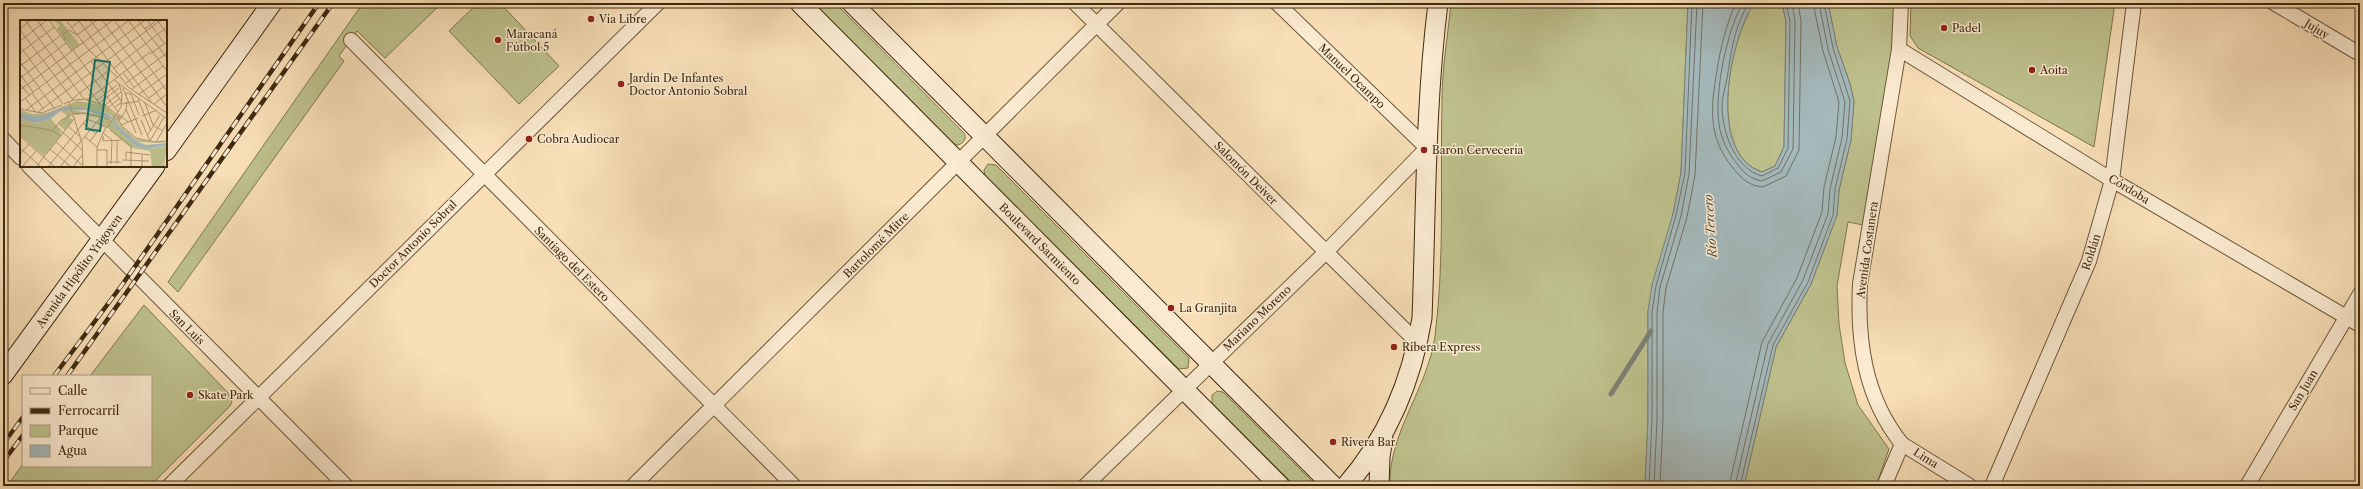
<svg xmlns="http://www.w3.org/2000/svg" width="2363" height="489" font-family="'Libre Caslon Text',serif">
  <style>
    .green { fill: #bec18d; stroke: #7e764e }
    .water { fill: #a4b9bb; stroke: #7c8077 }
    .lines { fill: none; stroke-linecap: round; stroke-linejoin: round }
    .shore { stroke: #727266; stroke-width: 1 }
    .stream { stroke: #7c8077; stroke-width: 5 }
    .minor-casing { stroke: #6d573a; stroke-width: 16 }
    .secondary-casing { stroke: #3f2a10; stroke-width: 21 }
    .minor { stroke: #faead0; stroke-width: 14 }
    .secondary { stroke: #faead0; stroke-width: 19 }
    .rail-casing { stroke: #3f2a10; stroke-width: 4.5 }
    .rail { stroke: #faead0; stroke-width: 3; stroke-dasharray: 9; stroke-linecap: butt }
    .poi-dot { fill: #8f2418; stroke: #faead0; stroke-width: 1.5 }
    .labels { text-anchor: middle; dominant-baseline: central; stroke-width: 3; stroke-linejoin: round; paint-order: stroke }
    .poi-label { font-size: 11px; fill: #3f2a10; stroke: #faead0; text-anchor: start }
    .street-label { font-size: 11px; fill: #3f2a10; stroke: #faead0 }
    .water-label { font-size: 12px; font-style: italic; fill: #584e3b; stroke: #faead0 }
    .inset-road { fill: none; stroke: #ae9774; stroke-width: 1 }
    .view { fill: #0f766e; fill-opacity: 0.15; stroke: #0f766e; stroke-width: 2 }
    .inset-edge { fill: none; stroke: #3f2a10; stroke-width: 2 }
  </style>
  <rect width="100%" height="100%" fill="#f8dfb7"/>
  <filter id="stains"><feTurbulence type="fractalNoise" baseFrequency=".005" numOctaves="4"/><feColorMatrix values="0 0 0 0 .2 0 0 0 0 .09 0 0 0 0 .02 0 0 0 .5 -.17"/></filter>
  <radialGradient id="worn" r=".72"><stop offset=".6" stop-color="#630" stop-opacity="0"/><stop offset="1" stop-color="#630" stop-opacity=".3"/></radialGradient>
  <g class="green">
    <path d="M363,3H442L385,58L357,31L339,56L344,61L178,292L168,282Z"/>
    <path d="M478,3H500L559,66L519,104L449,31Z"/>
    <path d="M813,3H835L964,133C967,138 964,143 958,145L954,144Z"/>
    <path d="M1451,3H1688L1681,173L1673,214L1648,311V419L1645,486H1390C1388,433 1428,388 1435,336C1445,257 1440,179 1442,100C1442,67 1448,35 1451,3Z"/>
    <path d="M1754,3H1782L1786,21L1784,147L1775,166L1762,172C1706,153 1730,40 1754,3Z"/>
    <path d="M1828,3H1897L1893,47L1863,225L1848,222L1837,286L1839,324L1845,363L1858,405L1889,449L1876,486H1744L1776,347L1811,284L1837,215L1839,190L1851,140L1854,101L1850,84L1837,47Z"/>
    <path d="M1911,3H2115L2094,147L1918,48L1910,36Z"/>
    <path d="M988,164L996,165L1189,358L1188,368L1179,369L985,176L984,170Z"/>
    <path d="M144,305L228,393L232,402L230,406L150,486H7L23,464V466H151V376H90Z"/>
    <path d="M1217,391L1223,392L1317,486H1295L1212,403V395Z"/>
  </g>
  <path class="water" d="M1688,3H1754C1730,39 1706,154 1762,172L1775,166L1784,147L1786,21L1782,3H1828L1837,47L1850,84L1854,101L1851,140L1839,190L1837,215L1811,284L1776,347L1744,486H1645L1648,419V311L1652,285L1673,214L1681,173Z"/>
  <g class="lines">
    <g class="shore">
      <path d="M1736,3C1726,25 1721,46 1717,70C1711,107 1707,136 1733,168C1741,178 1749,186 1763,187L1786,176L1799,150L1801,21L1798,3"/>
      <path d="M1743,3C1727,29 1714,94 1719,124C1721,139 1728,153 1738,165C1745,174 1751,179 1762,181L1781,172L1793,149L1795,21L1792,3"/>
      <path d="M1749,3C1734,26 1731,53 1727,79C1725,88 1722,97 1722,106C1722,132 1735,169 1762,176L1778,168L1788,148L1790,21L1786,3"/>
      <path d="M1649,486L1652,419V312L1656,286L1676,215L1685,173L1692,3"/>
      <path d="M1654,486L1657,419V312L1660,287L1681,216L1689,174L1697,3"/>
      <path d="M1660,486L1663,419V312L1666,288L1687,217L1695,175L1703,3"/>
      <path d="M1729,486L1762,342L1797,278L1822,212L1824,187L1836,137L1839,102L1823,51L1813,3"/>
      <path d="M1735,486L1768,344L1803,280L1828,214L1830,189L1842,138L1845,102L1828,49L1819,3"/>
      <path d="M1740,486L1773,345L1808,282L1833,215L1835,189L1847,139L1850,101L1833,48L1824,3"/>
    </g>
    <path class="stream" d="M1611,394L1651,331"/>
    <defs>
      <g id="minor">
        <path d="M1075,3L1418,343"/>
        <path d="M2274,3L2360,54"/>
        <path d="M351,40L794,486"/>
        <path d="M1899,49L2112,180L2360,325"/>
        <path d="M3,139L21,158"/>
        <path d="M29,166L346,486"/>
        <path d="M1902,444L1970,486"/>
        <path d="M169,486L658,3"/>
        <path d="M633,486L1118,3"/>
        <path d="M1085,486L1326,252L1427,148L1277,3"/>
        <path d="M1884,486L1902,444C1865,398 1857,342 1860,284L1899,49L1901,3"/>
        <path d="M1992,486L2089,261L2112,180L2134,3"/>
        <path d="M2247,486L2360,294"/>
      </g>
      <g id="secondary">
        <path d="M800,3L1280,486"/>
        <path d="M852,3L1333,486"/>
        <path d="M166,151L272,3"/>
        <path d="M3,375L155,166"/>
        <path d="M1346,486C1387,439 1412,380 1422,318C1426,213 1425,107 1438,3"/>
        <path d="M1379,486L1380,456L1383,439"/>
      </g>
    </defs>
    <use href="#minor" class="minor-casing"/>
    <use href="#secondary" class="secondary-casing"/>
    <use href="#minor" class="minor"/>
    <use href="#secondary" class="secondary"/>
    <defs>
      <g id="rail">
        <path d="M54,376L122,285L319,3"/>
        <path d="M67,376L333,3"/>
        <path d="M3,444L23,417"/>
        <path d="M3,462L23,435"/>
      </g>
    </defs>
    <use href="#rail" class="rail-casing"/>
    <use href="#rail" class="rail"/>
  </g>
  <g class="poi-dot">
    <circle cx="591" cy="19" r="4"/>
    <circle cx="1944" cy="28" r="4"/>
    <circle cx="498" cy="40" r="4"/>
    <circle cx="2032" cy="70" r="4"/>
    <circle cx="621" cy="84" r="4"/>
    <circle cx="529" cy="139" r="4"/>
    <circle cx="1424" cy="150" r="4"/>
    <circle cx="1171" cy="308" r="4"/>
    <circle cx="1394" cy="347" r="4"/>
    <circle cx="190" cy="395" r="4"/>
    <circle cx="1333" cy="442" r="4"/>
  </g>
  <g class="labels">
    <g class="poi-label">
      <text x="599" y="19">Vía Libre</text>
      <text x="1952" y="28">Padel</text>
      <text x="506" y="34">Maracaná<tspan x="506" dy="13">Fútbol 5</tspan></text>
      <text x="2040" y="70">Aoita</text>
      <text x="629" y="78">Jardín De Infantes<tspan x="629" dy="13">Doctor Antonio Sobral</tspan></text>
      <text x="537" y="139">Cobra Audiocar</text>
      <text x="1432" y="150">Barón Cervecería</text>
      <text x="1179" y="308">La Granjita</text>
      <text x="1402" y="347">Ribera Express</text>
      <text x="198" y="395">Skate Park</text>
      <text x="1341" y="442">Rivera Bar</text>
    </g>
    <g class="street-label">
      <text transform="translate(2317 29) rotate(31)">Jujuy</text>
      <text transform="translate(1352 76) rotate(44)">Manuel Ocampo</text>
      <text transform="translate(1246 173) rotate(45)">Salomón Deiver</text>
      <text transform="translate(2129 189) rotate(31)">Córdoba</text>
      <text transform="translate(413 244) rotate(-45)">Doctor Antonio Sobral</text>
      <text transform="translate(1040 244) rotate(45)">Boulevard Sarmiento</text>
      <text transform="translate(876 245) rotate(-45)">Bartolomé Mitre</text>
      <text transform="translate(1867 250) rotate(-82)">Avenida Costanera</text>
      <text transform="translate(2091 252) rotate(-72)">Roldán</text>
      <text transform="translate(572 264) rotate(45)">Santiago del Estero</text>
      <text transform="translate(79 271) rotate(-54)">Avenida Hipólito Yrigoyen</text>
      <text transform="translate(1257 318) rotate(-44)">Mariano Moreno</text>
      <text transform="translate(187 327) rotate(45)">San Luis</text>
      <text transform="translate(2303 390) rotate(-59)">San Juan</text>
      <text transform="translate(1926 458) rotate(32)">Lima</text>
    </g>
    <g class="water-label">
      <text transform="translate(1710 226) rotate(-94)">Río Tercero</text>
    </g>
  </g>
  <g transform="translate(20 20)">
    <rect width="147" height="147" fill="#f8dfb7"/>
    <path d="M40,0L60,25L52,30L37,9L40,5L34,1ZM57,81L85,85L97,97L98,94L102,97L99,100L97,99L100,105L116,119L147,123L118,122L101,109L90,94L64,87H51L50,84ZM49,84L50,87L20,96L0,93V90L13,94L27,93ZM51,90L53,98L51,95L49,97L53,100L45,110L38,104L47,97L36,105L42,114L24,136L0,115V99L16,103L29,100L35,94L31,99L36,105L47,96L41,91L37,93L40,91ZM52,90L87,96L117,127L132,129L147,125L144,147H132L130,131L111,128L88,108L77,103L81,98L63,94L55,95Z" fill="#bec18d"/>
    <path d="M45,87H64L89,94L101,109L118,122L126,125L147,123V125L129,129L117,127L97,109L91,99L65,90L40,91L29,100L16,103L0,99V93L20,96Z" fill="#a4b9bb"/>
    <path class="inset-road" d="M5,0L64,79M17,0L79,83L99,68M29,0L52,31M46,0L69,30L98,58M58,0L108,67M70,0L132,83M82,0L147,87M94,0L147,71M108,0L147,51M118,0L147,38M127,0L144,23M137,0L147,14M51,8L61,0M0,9L11,0M125,9L137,0M0,10L53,80M45,20L43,14L49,10L57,15L77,0M0,21L27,0M0,26L43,84M53,30L98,92M0,33L34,7M130,34L147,22M71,41L102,82L95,87M0,42L19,67M0,46L40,16M15,47L46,23M94,48L147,7M0,54L13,72M104,54L114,67M0,58L15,47M94,60L147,99M106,63L147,33M0,64L9,75M108,67L147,93M19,68L34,88M103,68L122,115M112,69L143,46M0,70L93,0M12,73L23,88M105,73L111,74L119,95M118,75L147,54M5,78L15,91M129,78L147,64M52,79L87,52M118,79L131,111M66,80L85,85L97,95M77,80L97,65M0,82L108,1M49,82L62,123L63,147M125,83L133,105L143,111M44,84L53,80L69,79L130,32M102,84L119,81M134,84L147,74M85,85L101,72M89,87L100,78M0,89L22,93L42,85M106,89L116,113M6,90L125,0M18,92L141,0M53,94L63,93L88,99L91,102M98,94L108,102M97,95L101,105L116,118L135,122L147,121M122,96L137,90M67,99L86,107M121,100L130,121M99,101L106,90L107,81M63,103L76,114M0,105L31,110L41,116M101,105L118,98M36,106L63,131M49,107L59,116M87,108L101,87L102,74L99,64M90,110L111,126V147M32,111L40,101L51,95M83,113L92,120L91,144M0,116L35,147M83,116V121L101,120M127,116L140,95M65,117L77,127M97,120V144M70,121L83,105M130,121L144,97M36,122L62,145M136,122L146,105M0,128L21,147M30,129L51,147M77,130H87V147M0,134L9,124M102,140L129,141M106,140V132L130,135M87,142H101M2,147L17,130M16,147L54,99M28,147L69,96M40,147L80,98M53,147L62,135M77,147V127L86,107M122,147V134"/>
    <path class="view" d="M75,40L90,42L80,111L66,109Z"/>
    <rect width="147" height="147" class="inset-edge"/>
  </g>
  <rect width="2363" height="489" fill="none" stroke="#f8dfb7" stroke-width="16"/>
  <rect x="4" y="4" width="2355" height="481" fill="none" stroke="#3f2a10" stroke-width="2"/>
  <rect x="8" y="8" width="2347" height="473" fill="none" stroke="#3f2a10"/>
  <rect x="22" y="375" width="130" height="92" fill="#faead0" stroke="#af9d83"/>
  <rect x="30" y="388" width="20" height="6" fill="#faead0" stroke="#af9d83"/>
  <text x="58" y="395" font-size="12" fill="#3f2a10">Calle</text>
  <rect x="30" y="408" width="20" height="6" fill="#3f2a10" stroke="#af9d83"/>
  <text x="58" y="415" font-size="12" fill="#3f2a10">Ferrocarril</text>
  <rect x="30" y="425" width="20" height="12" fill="#bec18d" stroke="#af9d83"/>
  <text x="58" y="435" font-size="12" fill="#3f2a10">Parque</text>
  <rect x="30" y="445" width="20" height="12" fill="#a4b9bb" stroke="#af9d83"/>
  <text x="58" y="455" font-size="12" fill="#3f2a10">Agua</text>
  <rect width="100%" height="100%" filter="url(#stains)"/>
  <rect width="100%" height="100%" fill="url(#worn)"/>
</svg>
